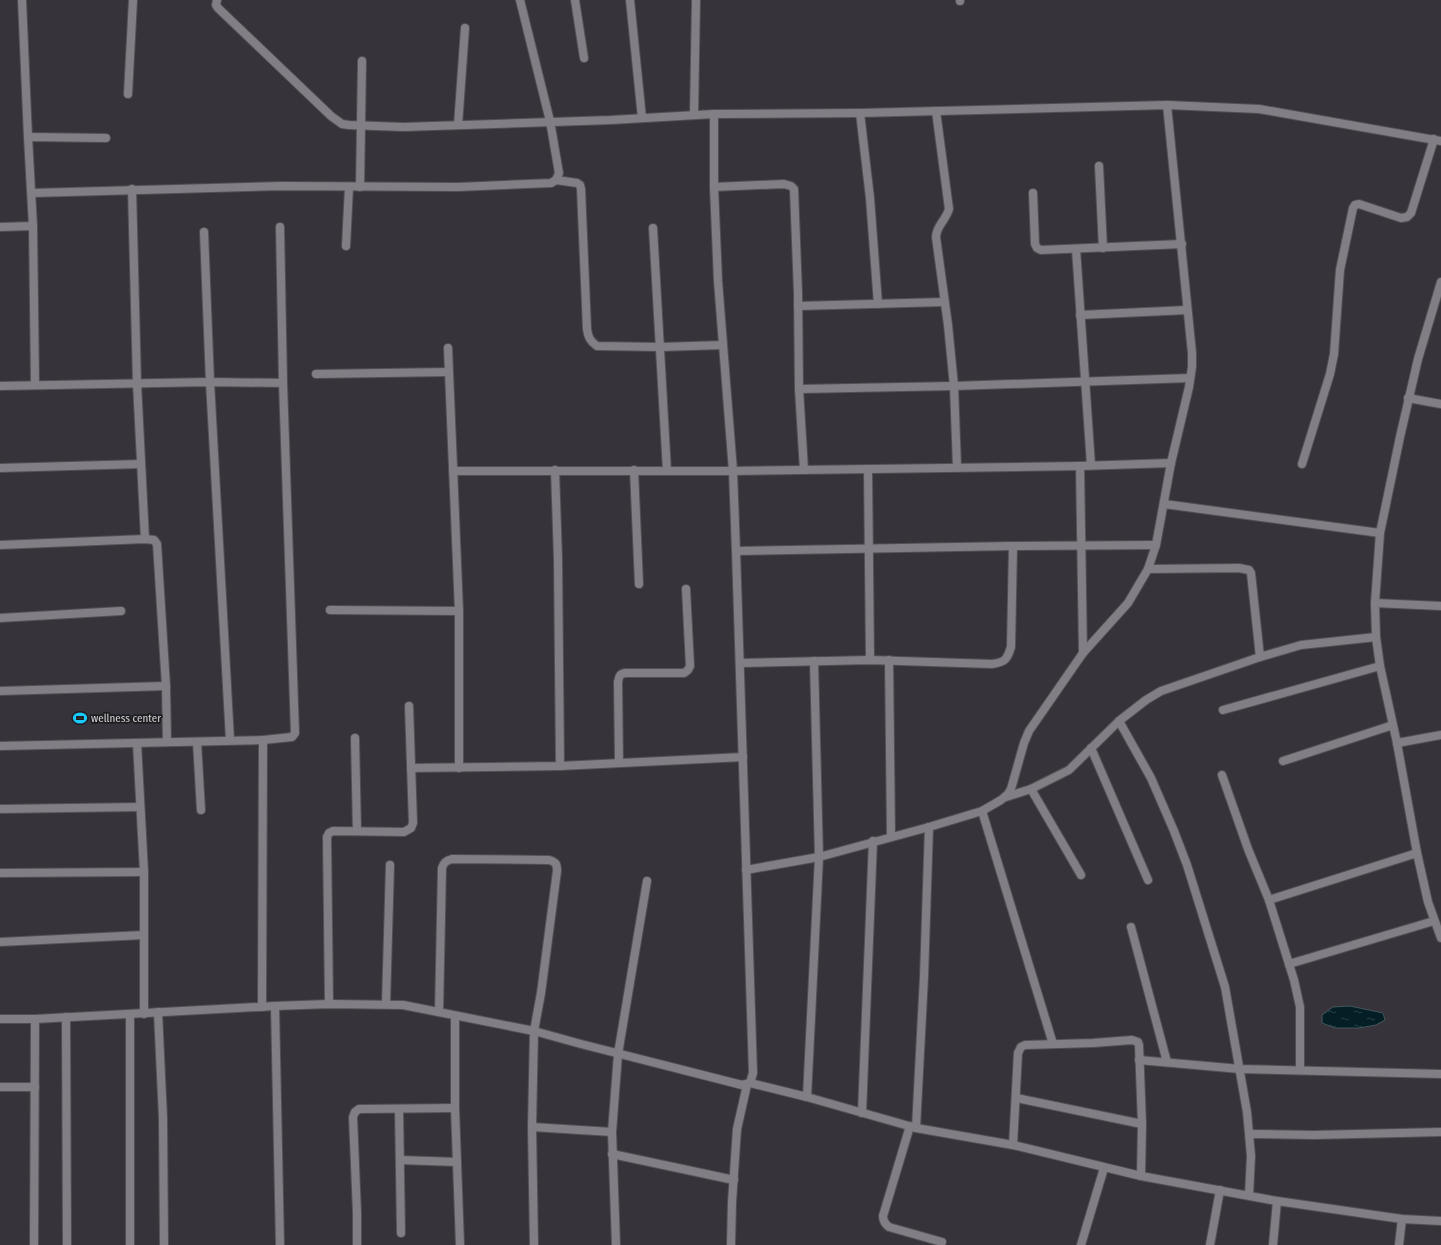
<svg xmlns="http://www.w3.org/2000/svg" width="1441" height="1245" font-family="'Fira Sans Condensed',sans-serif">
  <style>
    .water { fill: url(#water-ripples); stroke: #42565b }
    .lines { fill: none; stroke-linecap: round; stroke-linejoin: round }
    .street-casing { stroke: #525055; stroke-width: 10 }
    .street { stroke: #817f85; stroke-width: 8 }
    .labels { text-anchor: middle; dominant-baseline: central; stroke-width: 3.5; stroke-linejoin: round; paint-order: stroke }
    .poi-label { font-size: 11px; fill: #d6d5d9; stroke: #1d1c1f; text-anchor: start }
  </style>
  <defs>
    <pattern id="water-ripples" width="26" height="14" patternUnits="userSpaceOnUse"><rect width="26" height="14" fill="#031f25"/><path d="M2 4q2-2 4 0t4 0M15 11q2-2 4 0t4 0" fill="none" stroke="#273f44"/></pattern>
  </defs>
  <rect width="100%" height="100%" fill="#36343a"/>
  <path class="water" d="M1350,1006L1383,1013L1385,1020L1376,1025L1359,1028H1335L1322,1023V1015L1333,1007Z"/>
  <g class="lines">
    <defs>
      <g id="street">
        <path d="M22,0L28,137L33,226L35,384"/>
        <path d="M217,0L216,5L218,8L331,116L342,124L349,125L403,127L611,120L714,114L860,113L1167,105L1259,109L1441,141"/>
        <path d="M575,0L584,58"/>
        <path d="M630,0L642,118"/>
        <path d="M960,0V1"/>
        <path d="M128,94L133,0"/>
        <path d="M936,111L949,209C946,220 936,226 936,237L948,325L954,386L957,467"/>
        <path d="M860,113L870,198L878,304"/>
        <path d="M694,115L696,0"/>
        <path d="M458,125L465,28"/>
        <path d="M28,137L106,138"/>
        <path d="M1099,166L1103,248"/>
        <path d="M556,180L577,183L580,185L581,189L587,329C588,337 590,341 597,346L661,347L723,345"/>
        <path d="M360,187L362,61"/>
        <path d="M714,187L784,184L791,186L794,189L798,293L799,389L804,470"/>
        <path d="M132,189L137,383L145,539"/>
        <path d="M32,193L282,186L458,187L551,183L556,180L559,173L550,121L520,0"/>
        <path d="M1033,193L1035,244L1037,248L1041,250L1182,244"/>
        <path d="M0,227L33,226"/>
        <path d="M653,228L667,471"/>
        <path d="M204,232L210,382L230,740"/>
        <path d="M346,246L349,187"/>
        <path d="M1076,249L1091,465"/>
        <path d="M1441,282L1418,359L1400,437L1380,533L1375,603L1376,637L1380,666L1397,743L1417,853L1428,902L1441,938"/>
        <path d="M798,306L944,302"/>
        <path d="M1080,315L1187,310"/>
        <path d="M448,348L459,611V768"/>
        <path d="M316,374L449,372"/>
        <path d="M0,386L210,382L283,383"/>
        <path d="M799,389L954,386L1190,378"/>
        <path d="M1408,398L1441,404"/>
        <path d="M1302,464L1330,374L1334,354L1340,270L1353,208L1355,205L1359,204L1401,218L1407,217L1411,213L1434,139"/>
        <path d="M1080,466L1083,653"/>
        <path d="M0,468L141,464"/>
        <path d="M868,469L870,660"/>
        <path d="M555,470L558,559L560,766"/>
        <path d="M634,470L639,584"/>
        <path d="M453,471H733L1080,466L1171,463"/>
        <path d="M1164,504L1380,533"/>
        <path d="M0,545L145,539L154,540L157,544L166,686L167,742"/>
        <path d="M736,551L1013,546L1156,545"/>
        <path d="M1148,569L1239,568L1249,570L1251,573L1260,657"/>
        <path d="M1375,603L1441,606"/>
        <path d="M330,610L459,611"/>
        <path d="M0,618L121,611"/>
        <path d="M889,660L891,837"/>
        <path d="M740,663L870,660L992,664C1005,662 1007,660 1011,647L1013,546"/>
        <path d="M0,691L166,686"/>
        <path d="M1223,710L1380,666"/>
        <path d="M1119,721L1151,778L1174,831L1187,865L1225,987L1247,1112L1251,1156L1249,1195"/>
        <path d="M355,738L357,831"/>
        <path d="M197,742L201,810"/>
        <path d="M137,743L144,872V1014"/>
        <path d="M1397,743L1441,735"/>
        <path d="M0,746L263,740L292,737L295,733L283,383L280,227"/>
        <path d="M1091,748L1148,880"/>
        <path d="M1283,761L1393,725"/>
        <path d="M619,763L618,682C619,676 620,674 625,673H684L688,670L690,666L686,589"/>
        <path d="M411,768L560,766L743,757"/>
        <path d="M1222,775L1248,849L1269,900L1294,980L1300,1007V1070"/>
        <path d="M1031,789L1081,875"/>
        <path d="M1006,797L1031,789L1069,770L1119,721L1146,700L1161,691L1260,657L1301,645L1376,637"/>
        <path d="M0,809L140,807"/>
        <path d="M982,811L1053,1044"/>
        <path d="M746,870L819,857L929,827L982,811L1001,800L1008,794L1011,789L1024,743L1029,731L1083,653L1128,603L1148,569L1156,545L1171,463L1189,387L1192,367V353L1167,105"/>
        <path d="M0,873L144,872"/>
        <path d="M1269,900L1417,853"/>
        <path d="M1131,927L1167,1062"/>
        <path d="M0,942L144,935"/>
        <path d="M1289,964L1434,921"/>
        <path d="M329,1004L327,837L329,833L333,831L404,832L411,828L413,823L409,706"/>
        <path d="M386,1004L390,865"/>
        <path d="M275,1006L280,1245"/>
        <path d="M262,1007L263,740"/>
        <path d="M158,1012L163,1118L164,1245"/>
        <path d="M439,1012L442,868C444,862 446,861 452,859L549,860C556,862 557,864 557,871L541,993L534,1031L532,1127L534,1245"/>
        <path d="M455,1016V1108L460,1245"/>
        <path d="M66,1017L67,1245"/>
        <path d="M0,1019H35L275,1006L329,1004L403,1005L534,1031L581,1044L742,1085L750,1083L753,1073L736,551L733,471L718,281L714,187V114"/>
        <path d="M1139,1060L1240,1069L1441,1074"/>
        <path d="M750,1083L807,1097L916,1128L1013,1145L1141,1176L1277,1201L1402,1219L1441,1221"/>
        <path d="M0,1087H35"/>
        <path d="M807,1097L819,857L814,661"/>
        <path d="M1016,1098L1142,1124"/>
        <path d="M399,1109L401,1233"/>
        <path d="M862,1113L873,841"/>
        <path d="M910,1126L883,1216C883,1221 885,1224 889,1227L942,1242"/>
        <path d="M532,1127L612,1132"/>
        <path d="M916,1128L924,977L929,827"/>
        <path d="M1250,1134L1314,1135L1441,1132"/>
        <path d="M1013,1145L1018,1053L1021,1047L1025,1045L1093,1043L1132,1040L1138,1042L1139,1045L1142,1124L1141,1176"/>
        <path d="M612,1154L734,1180"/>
        <path d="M400,1160L457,1162"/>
        <path d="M34,1245L35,1019"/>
        <path d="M130,1245V1014"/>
        <path d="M357,1245V1213L353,1117L355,1112L359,1109L455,1108"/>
        <path d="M616,1245L612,1132L618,1054L647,881"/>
        <path d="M731,1245L732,1202L737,1129L747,1085"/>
        <path d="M1081,1245L1104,1168"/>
        <path d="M1210,1245L1220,1190"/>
        <path d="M1273,1245L1277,1201"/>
        <path d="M1399,1245L1402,1219"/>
      </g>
    </defs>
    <use href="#street" class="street-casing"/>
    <use href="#street" class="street"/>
  </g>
  <defs>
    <symbol id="stadium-bare" viewBox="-9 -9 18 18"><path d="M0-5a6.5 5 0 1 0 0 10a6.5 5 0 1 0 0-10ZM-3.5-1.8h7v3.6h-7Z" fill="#1acafc" stroke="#1d1c1f" stroke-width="2.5" paint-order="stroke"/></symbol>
  </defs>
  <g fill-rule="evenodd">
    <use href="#stadium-bare" x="70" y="708" width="20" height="20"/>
  </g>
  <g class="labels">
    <g class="poi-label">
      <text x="91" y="718">wellness center</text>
    </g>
  </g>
</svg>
